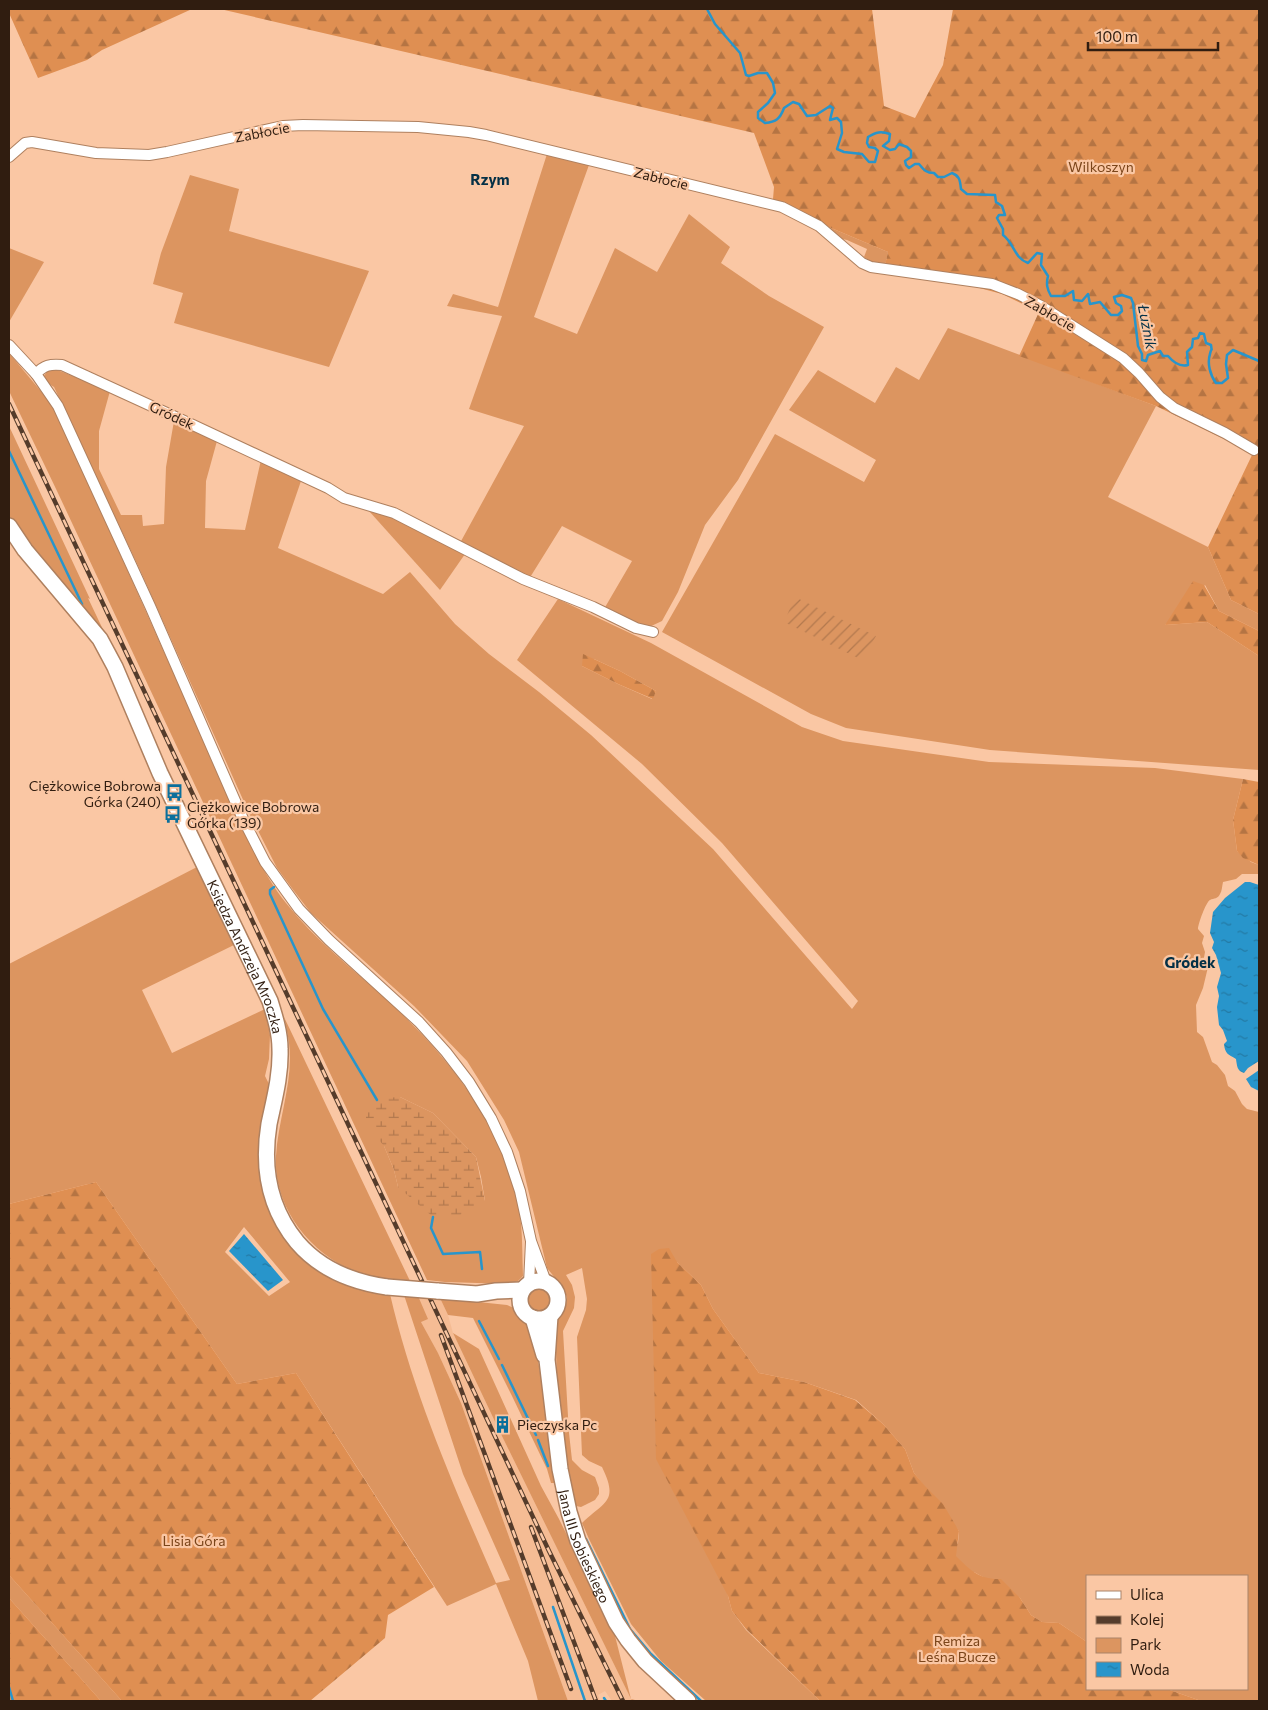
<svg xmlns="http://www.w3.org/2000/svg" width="1268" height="1710" font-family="Commissioner,sans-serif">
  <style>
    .built { fill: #f5bc94 }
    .green { fill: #dc9560; fill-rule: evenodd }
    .forest { fill: url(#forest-firs) }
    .wetland { fill: url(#wetland-marsh) }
    .garden { fill: url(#garden-furrows) }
    .water { fill: url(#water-ripples) }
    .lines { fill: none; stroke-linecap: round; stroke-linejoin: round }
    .stream { stroke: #2895cb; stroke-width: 2.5 }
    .street-casing { stroke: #af805f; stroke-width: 12 }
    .secondary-casing { stroke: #af805f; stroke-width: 18 }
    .street { stroke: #fff; stroke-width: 10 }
    .secondary { stroke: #fff; stroke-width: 15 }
    .rail-casing { stroke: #553c2b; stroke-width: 4.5 }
    .rail { stroke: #fac7a4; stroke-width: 2.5; stroke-dasharray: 8; stroke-linecap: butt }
    .secondary-bridge-casing { stroke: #af805f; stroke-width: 18; stroke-linecap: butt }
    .secondary-bridge { stroke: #fff; stroke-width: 15 }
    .labels { text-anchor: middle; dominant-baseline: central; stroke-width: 4.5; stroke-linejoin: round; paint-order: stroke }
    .street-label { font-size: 14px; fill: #301d10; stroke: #fac7a4 }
    .park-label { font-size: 14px; fill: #7b451a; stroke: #fac7a4 }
    .poi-label { font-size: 14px; fill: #301d10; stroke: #fac7a4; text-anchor: start }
    .neighbourhood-label { font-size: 15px; font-weight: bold; fill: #043046; stroke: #fac7a4 }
    .water-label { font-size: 15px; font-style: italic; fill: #043249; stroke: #fac7a4 }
  </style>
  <defs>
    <pattern id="forest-firs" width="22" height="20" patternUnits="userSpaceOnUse" patternTransform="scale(1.25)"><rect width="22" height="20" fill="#df8f52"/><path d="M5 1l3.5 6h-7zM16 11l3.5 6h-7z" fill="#b57443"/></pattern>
    <pattern id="wetland-marsh" width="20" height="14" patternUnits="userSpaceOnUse" patternTransform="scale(1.25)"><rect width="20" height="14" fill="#dc9560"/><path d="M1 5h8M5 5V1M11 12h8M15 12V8" fill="none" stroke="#b3794e"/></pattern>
    <pattern id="garden-furrows" width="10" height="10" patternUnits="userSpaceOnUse" patternTransform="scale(1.25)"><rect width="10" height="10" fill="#dc9560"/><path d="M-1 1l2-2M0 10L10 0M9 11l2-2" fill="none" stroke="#b3794e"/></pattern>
    <pattern id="water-ripples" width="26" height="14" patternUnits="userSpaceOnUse" patternTransform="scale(1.25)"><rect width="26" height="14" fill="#2895cb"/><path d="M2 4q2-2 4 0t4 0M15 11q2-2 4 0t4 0" fill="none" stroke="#2379a3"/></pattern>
  </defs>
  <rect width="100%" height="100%" fill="#fac7a4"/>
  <path class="built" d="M418,1296L440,1298L448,1315L453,1333L499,1430L632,1701H612L605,1691L598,1695L600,1701H568L461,1403L438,1353L421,1322Z"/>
  <g class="green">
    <path d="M547,154L589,165L534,317L577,334L615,248L657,272L689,214L730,247L721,263L769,296L824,327L738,480L705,525L678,592L662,621L647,628L604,609L632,561L562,526L529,579L460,543L524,426L469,409L502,316L447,306L453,294L498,307Z"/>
    <path d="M190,175L239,189L229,231L369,271L329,367L174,323L183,293L153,284L161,253Z"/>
    <path d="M817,222L888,252L885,266L872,263L864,257L867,249L847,240L838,238Z"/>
    <path d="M9,248L44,262L9,322Z"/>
    <path d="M948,328L1156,406L1108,497L1208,547L1231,600L1259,614V631L1219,611L1205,585L1165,625L1207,622L1259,656V770L990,750L846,728L811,714L662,632L775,434L864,482L876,460L789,410L818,370L875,403L896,367L919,380Z"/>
    <path d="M9,353L44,395L55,411L79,462L241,824C254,852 267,879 286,903C315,940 353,969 387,1000C445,1053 498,1119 517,1197C523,1223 522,1250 523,1276L518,1281L510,1284L445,1282L427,1280L57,491L9,391ZM400,1097L433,1113L476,1157L481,1177L485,1201L398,1187L394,1170L384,1146Z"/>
    <path d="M55,369L110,391L99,431V469L121,515H142L143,526L164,524L166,467L174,421L217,441L206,481L205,528L245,530L261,460L301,481L278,548L383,594L410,572L455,624L489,654L539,692L591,735L713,849L852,1009L858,1001L722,843L642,764L517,660L558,599L651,643L802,727L843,741L989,762L1155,768L1243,779L1233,820L1237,851L1251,862L1259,865V874H1242L1236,879L1223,882C1222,886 1222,891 1220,894C1218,899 1214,898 1210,900C1206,902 1198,924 1198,929L1204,936L1202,943L1205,952L1203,963L1208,967L1203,988L1196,1005L1197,1032L1203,1037L1212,1062L1217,1065L1225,1075L1228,1086L1235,1091L1242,1104L1247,1109L1259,1112V1701H1201L1167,1689H1247V1576H1087V1642L1059,1623L1042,1622L1031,1615L1020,1598L974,1572L833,1701L958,1543L959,1531L914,1473L905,1449L883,1424L856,1400L804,1382L759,1373L713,1309L701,1285L677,1262L728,1596L732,1611L746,1630L820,1701H706L661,1661L631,1624L589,1539L582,1523C605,1501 619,1502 602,1467L589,1461L582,1455L577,1337L586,1310L587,1299L582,1268L566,1275L572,1285L575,1297L574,1308L563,1331L569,1433L572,1460L582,1470L595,1477L599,1488V1494L595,1500L581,1507L576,1506L571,1488L557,1379L555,1324L565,1309L567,1298L564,1289L547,1268L519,1152L504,1120L467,1061L414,1006L311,913L294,891L277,868L249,813L140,570L54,387L49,384L44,376L48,370ZM594,659L620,671L656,691L652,699L618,684L582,666Z"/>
    <path d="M9,426L90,599L88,598L107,638L9,519Z"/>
    <path d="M369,511L384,512L465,554L440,590Z"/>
    <path d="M197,867L234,945L142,990L172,1053L265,1009L270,1035L269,1059L265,1076L270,1086L261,1139L259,1162L263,1192L270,1212L289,1244L302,1258L318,1270L390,1294C413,1394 455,1489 496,1583L510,1580L463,1474L404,1295L418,1296L428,1319L421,1322L438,1353L461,1403L568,1701H538L528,1661L496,1584L447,1606L296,1373L237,1384L96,1182L9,1204V964ZM244,1227L290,1282L269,1296L225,1252Z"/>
    <path d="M284,1017L410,1281C392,1279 372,1278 354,1271C309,1253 273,1206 276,1156C278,1119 294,1080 289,1043C288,1035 286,1026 284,1017Z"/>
    <circle cx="539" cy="1300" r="13"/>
    <path d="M440,1298L507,1305L514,1308L532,1328L547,1410L556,1483H551L547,1469L512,1396L473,1318L448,1315Z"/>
    <path d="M453,1333L479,1349L541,1486L559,1519L613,1628L631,1699L639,1701H632L499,1430Z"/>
    <path d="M9,1575L122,1701H101L9,1598Z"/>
  </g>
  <g class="forest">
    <path d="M9,9H192L102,50L87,60L38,78L9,13Z"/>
    <path d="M220,9H872L884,106L915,118L943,65L953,9H1259V614L1231,600L1208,547L1253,453L1156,406L1019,356L1039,312L1002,294L968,285L883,274L888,252L817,222L773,199L774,187L754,133Z"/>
    <path d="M1193,581L1204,585L1219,611L1259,631V656L1207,622L1165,625Z"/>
    <path d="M583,654L620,671L656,691L653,699L618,684L582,666Z"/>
    <path d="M1243,779L1259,782V865L1243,858L1237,851L1233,820Z"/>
    <path d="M96,1182L237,1384L296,1373L434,1587L388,1615L385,1638L310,1701H122L9,1575V1204Z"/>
    <path d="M669,1248L677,1262L701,1285L713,1309L759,1373L804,1382L855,1400L883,1424L905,1449L914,1473L925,1486L943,1504L959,1531L956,1556C970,1570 980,1580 1001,1579L1020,1598L1031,1615L1042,1622L1059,1623L1087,1642V1689H1167L1201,1701H820L746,1629L732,1611L728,1596L656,1459L651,1254L659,1249Z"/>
    <path d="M9,1598L101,1701H9Z"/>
  </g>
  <path class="wetland" d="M400,1097L433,1113L476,1157L485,1201L460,1215L433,1217L398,1187L394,1170L384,1146L366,1124V1103L384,1098Z"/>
  <path class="garden" d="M795,597L876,636L862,660L784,622Z"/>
  <g class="water">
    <path d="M1245,882H1250L1259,885V1061L1248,1068L1244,1073C1237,1071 1237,1066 1236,1059C1228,1054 1225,1054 1224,1044L1227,1041L1223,1030L1219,1025L1217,1007L1219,996L1217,987L1221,973L1216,955L1212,948L1214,942L1210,933L1213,912L1225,898Z"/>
    <path d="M1259,1070V1091L1251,1087L1246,1079Z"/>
    <path d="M244,1234L283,1280L268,1291L229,1251Z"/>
  </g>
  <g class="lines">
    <g class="stream">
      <path d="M707,9L715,24L740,53L746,75L749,76L758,73H767L773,83L775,93L768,103L758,112V118L765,123C776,122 780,119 784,108L793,102L799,104L807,116L816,115L830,106L833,108L830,120L837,118L841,122L842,133L837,149L844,152L862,154L869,162H875L878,151L875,148L869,147L867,143L868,137C876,132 881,131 890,134L889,141L883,146L890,150L895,149L899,144L907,147L911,151V157L905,161L906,165L909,168L915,164H919C924,170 926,173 934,173L938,177H944L952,173C960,176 960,181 961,189L967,194L995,195L996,202L1002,206L1005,215H999L997,218L1003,229V235C1014,243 1014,258 1028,263L1037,253L1042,254L1041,265L1048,276C1046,284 1047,289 1051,296H1065L1073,291L1074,300L1082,301L1088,294L1090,304L1100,302L1111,315H1118L1122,311L1121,306L1116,303L1114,297L1122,295L1131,298L1133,303L1138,346L1142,354V360L1146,361L1148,355L1160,351L1163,356H1168C1173,362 1180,367 1188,365L1187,352L1192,347L1193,339L1198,338L1200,333L1204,334L1206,343L1211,345C1212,354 1212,345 1210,354C1207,363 1210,375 1216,383H1222L1228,378L1226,364L1227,355L1233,350L1259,361"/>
      <path d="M9,451L82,604"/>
      <path d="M274,887L270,890V894L323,1009L377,1100"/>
      <path d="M433,1217L431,1228L443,1254L480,1252L482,1269"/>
      <path d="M479,1321L499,1359"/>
      <path d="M502,1365L536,1435"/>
      <path d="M538,1440L548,1466"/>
      <path d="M586,1539L630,1629L651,1654L701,1701"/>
      <path d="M553,1607L585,1701"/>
      <path d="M9,1687L13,1701"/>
      <path d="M604,1698L606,1701"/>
    </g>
    <defs>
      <g id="street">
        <path d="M9,157L25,143L32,142L96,153L149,155L167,152L283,126L303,125L418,127L469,132L486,135L782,207L819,226L862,263L871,267L992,284L1018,294L1041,306L1123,358L1139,373L1160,397L1174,408L1225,433L1254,450"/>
        <path d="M9,345L36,374L58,406L150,606L243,819L265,862L299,909L329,940L419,1022L446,1052L469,1082L491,1118L507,1152L520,1191L531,1241L546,1282"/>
        <path d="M36,374C44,365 50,364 62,365L193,425L328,488L344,498L394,513L523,579L593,607L636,628L653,632"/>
        <path d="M529,1284L531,1242"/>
      </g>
      <g id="secondary">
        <path id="s1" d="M9,526L25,550L100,639L115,667L160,773L270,1001C275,1017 280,1033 280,1049C281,1075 274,1100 269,1124C262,1167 269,1208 297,1242C320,1269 352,1282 387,1287"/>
        <circle cx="539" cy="1300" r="19"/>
        <path d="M437,1291L477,1294L496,1291L522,1290"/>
        <path id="s2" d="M550,1316L547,1360L560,1469L569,1512L578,1541L616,1622L628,1640L645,1661L688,1701"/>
        <path d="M533,1318L544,1355"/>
      </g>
    </defs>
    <use href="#street" class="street-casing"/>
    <use href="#secondary" class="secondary-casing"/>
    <use href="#street" class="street"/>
    <use href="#secondary" class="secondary"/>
    <defs>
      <g id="rail">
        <path d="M9,404L549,1551L623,1701"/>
        <path d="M441,1335L571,1689"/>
        <path d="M531,1527L596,1701"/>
      </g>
    </defs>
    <use href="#rail" class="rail-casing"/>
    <use href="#rail" class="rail"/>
    <defs>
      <path id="secondary-bridge" d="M387,1287L437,1291"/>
    </defs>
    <use href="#secondary-bridge" class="secondary-bridge-casing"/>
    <use href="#secondary-bridge" class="secondary-bridge"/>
  </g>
  <defs>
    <symbol id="bus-bare" viewBox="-9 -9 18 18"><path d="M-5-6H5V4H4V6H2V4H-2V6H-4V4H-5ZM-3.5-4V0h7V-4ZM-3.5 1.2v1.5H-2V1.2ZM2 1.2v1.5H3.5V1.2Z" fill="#0a6f9c" stroke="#fac7a4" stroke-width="2.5" paint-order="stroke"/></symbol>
    <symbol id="building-bare" viewBox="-9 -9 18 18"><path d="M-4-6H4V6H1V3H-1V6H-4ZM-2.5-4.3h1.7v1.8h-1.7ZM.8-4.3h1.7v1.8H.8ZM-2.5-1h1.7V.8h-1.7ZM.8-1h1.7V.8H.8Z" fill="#0a6f9c" stroke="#fac7a4" stroke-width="2.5" paint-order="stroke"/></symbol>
  </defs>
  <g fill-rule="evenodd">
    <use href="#bus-bare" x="162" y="780" width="25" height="25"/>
    <use href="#bus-bare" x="160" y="802" width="25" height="25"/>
    <use href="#building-bare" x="490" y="1412" width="25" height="25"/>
  </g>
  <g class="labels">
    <g class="street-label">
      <text transform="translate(262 132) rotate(-11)">Zabłocie</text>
      <text transform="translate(661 178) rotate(14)">Zabłocie</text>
      <text transform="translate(1050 313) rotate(30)">Zabłocie</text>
      <text transform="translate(172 415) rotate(25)">Gródek</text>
      <text stroke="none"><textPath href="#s1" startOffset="495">Księdza Andrzeja Mroczka</textPath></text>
      <text stroke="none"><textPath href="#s2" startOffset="235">Jana III Sobieskiego</textPath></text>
    </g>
    <g class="park-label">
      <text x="1101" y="166">Wilkoszyn</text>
      <text x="194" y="1540">Lisia Góra</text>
      <text x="957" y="1640">Remiza<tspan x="957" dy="16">Leśna Bucze</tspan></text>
    </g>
    <g class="poi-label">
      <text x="161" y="785" text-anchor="end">Ciężkowice Bobrowa<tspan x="161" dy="16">Górka (240)</tspan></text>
      <text x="187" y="806">Ciężkowice Bobrowa<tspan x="187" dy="16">Górka (139)</tspan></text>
      <text x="517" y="1424">Pieczyska Pc</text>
    </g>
    <g class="neighbourhood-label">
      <text x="490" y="179">Rzym</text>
      <text x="1190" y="962">Gródek</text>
    </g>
    <g class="water-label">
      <text transform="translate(1148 327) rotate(79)">Łużnik</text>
    </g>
  </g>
  <rect width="1268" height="1710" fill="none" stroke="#301d10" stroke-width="20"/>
  <rect x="1086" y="1575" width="162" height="115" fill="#fac7a4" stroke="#a98369"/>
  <rect x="1096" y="1591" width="25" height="8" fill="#ffffff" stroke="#a98369"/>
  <text x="1130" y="1600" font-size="15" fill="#301d10">Ulica</text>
  <rect x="1096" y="1616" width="25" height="8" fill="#553c2b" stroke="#a98369"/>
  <text x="1130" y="1625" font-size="15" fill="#301d10">Kolej</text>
  <rect x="1096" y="1638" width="25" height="15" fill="#dc9560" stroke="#a98369"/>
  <text x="1130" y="1650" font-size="15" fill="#301d10">Park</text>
  <rect x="1096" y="1662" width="25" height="15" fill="url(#water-ripples)" stroke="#a98369"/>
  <text x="1130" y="1675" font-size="15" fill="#301d10">Woda</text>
  <path d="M1088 42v8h130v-8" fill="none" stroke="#301d10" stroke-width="2.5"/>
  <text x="1096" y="42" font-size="15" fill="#301d10" stroke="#fac7a4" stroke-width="4" paint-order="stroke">100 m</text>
</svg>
